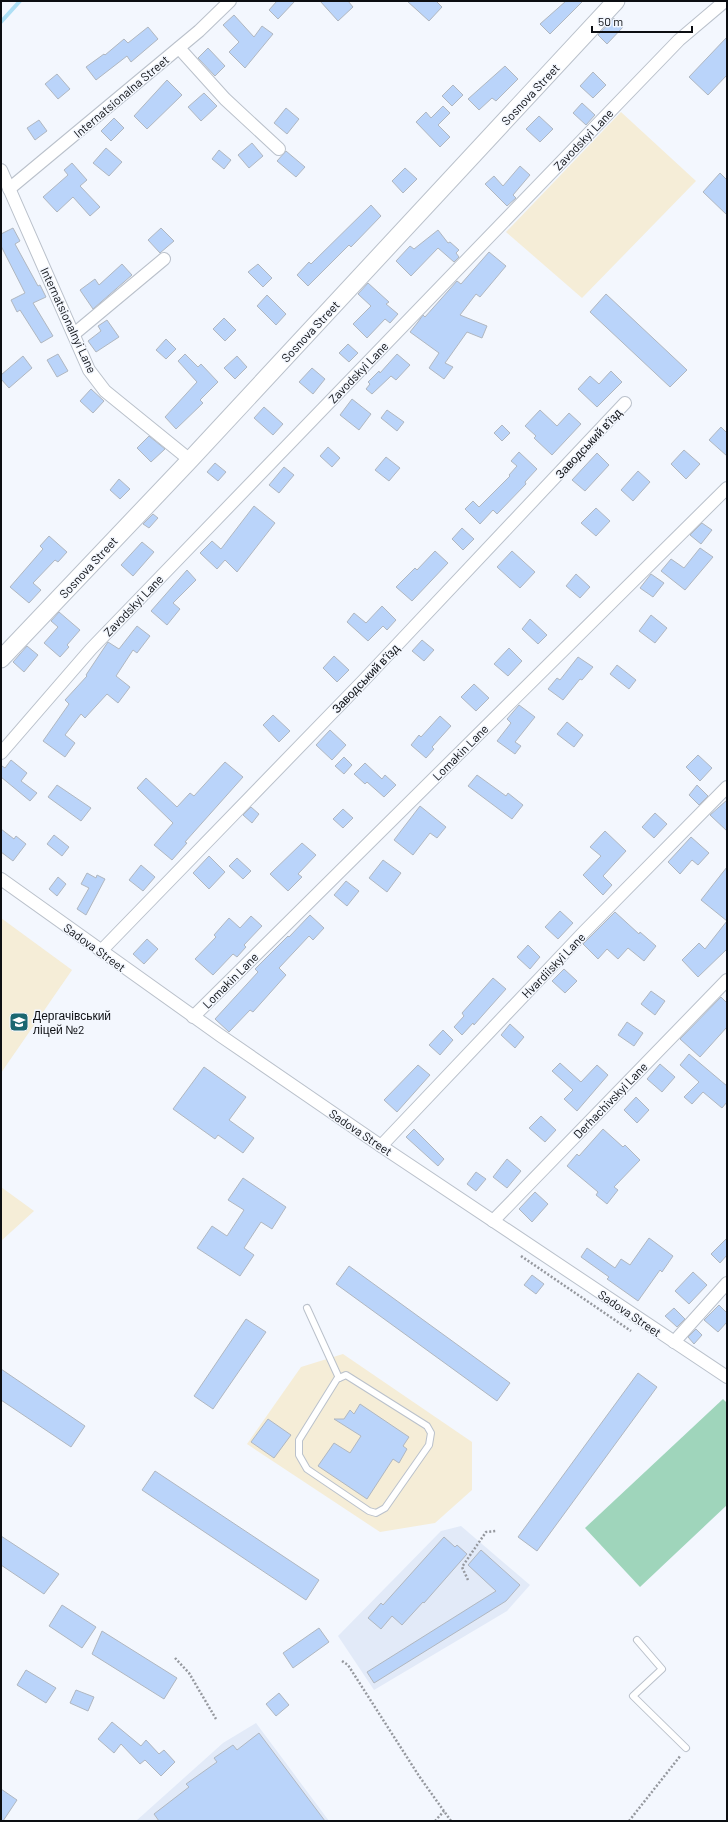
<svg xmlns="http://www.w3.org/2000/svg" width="728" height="1822" font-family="Barlow,sans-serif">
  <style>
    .built { fill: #e2eaf8 }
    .education { fill: #f5edd7 }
    .green { fill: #9fd5bb }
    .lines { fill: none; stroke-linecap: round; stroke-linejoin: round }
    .stream { stroke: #addff5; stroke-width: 4 }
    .building { fill: #bad4fa; stroke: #b0b7c0 }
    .lane-casing { stroke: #bac1cb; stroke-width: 8 }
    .street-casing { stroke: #bac1cb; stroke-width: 14 }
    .secondary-casing { stroke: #bac1cb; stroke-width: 19 }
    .path { stroke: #95989e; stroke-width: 2.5; stroke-dasharray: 2 2; stroke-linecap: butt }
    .lane { stroke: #fff; stroke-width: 6 }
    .street { stroke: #fff; stroke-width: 12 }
    .secondary { stroke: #fff; stroke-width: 17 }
    .labels { text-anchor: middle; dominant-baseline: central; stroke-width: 3; stroke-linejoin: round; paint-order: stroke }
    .street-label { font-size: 12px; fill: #0c0e12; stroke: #f3f7fe }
    .poi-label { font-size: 12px; fill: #0c0e12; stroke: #f3f7fe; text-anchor: start }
  </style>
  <rect width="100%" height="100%" fill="#f3f7fe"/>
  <g class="built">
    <path d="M461,1526L530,1585L507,1611L374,1690L338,1636L441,1531Z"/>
    <path d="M256,1723L329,1821H136L223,1743Z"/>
  </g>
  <g class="education">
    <path d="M621,112L696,181L582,298L506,232Z"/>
    <path d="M1,918L72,970L1,1073Z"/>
    <path d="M1,1187L34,1211L1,1241Z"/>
    <path d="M343,1354L472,1442V1490L435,1523L380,1532L247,1444L301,1367Z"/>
  </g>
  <path class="green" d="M723,1399L727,1403V1505L640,1587L585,1528Z"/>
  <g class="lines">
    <path class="stream" d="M1,22L20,1"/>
  </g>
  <g class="building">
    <path d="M277,1H295L278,19L269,10Z"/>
    <path d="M320,1H348L353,7L338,21Z"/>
    <path d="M407,1H436L442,7L429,21Z"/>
    <path d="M566,1H583L550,34L540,24Z"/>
    <path d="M234,15L254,37L262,26L273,34L245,68L229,52L239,42L223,25Z"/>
    <path d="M614,18L623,27L607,44L598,35Z"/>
    <path d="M148,27L158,39L131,62L127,56L96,80L86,67L104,54L105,55L124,39L128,43Z"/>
    <path d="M727,37V75L708,95L689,77Z"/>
    <path d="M208,48L225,66L215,76L198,58Z"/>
    <path d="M505,66L518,79L496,101L492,98L479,110L468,99Z"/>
    <path d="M593,72L606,85L593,98L580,86Z"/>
    <path d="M57,74L70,89L58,99L45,84Z"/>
    <path d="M167,80L182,95L147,129L134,116Z"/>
    <path d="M453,85L463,95L452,106L442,96Z"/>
    <path d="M204,93L217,106L201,121L188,107Z"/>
    <path d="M582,103L595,115L586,125L573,113Z"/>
    <path d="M443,106L450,113L438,125L450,137L440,147L416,122L426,112L431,118Z"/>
    <path d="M286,108L299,119L287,134L274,123Z"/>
    <path d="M539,116L553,129L540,142L526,129Z"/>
    <path d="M114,118L124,128L111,141L101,131Z"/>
    <path d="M39,120L47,131L35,140L27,128Z"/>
    <path d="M252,143L263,156L249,168L238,155Z"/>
    <path d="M106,148L122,162L109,176L93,163Z"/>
    <path d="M219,150L231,160L224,169L212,159Z"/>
    <path d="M286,151L305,167L296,177L277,161Z"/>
    <path d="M72,163L87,180L80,186L100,207L90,216L73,197L57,212L43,197L68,175L64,170Z"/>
    <path d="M520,166L530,175L513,195L516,198L507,206L485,184L494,176L503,186Z"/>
    <path d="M405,168L417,179L403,193L392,181Z"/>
    <path d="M720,173L727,180V215L703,192Z"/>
    <path d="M371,205L381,216L351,247L349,245L308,286L297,275L309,262L311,264Z"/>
    <path d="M13,228L20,241L15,244L38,286L40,285L46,297L33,303L53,336L41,343L20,310L17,312L11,300L25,293L1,246V234Z"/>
    <path d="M161,228L174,241L160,253L148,240Z"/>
    <path d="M438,230L448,243L450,242L459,250L456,253L459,257L454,262L438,248L411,276L396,261L410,246L414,249Z"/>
    <path d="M489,252L506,266L480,297L476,294L460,315L487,326L482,338L467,332L445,363L453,367L444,379L429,368L439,353L410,332L418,322L423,315L425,317L457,281L461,284Z"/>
    <path d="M122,264L132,275L93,309L80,290L95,279L99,285Z"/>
    <path d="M258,264L272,278L263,287L248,272Z"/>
    <path d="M368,283L389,302L386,304L398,314L390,323L385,319L367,338L353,324L371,306L358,294Z"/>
    <path d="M606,294L687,370L670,387L590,312Z"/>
    <path d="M267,295L286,314L276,325L257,306Z"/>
    <path d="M224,318L236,330L225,341L213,329Z"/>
    <path d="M107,320L119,337L96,352L88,341L101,331L98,326Z"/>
    <path d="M166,339L176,349L166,359L156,350Z"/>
    <path d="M348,344L358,353L349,362L339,353Z"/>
    <path d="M58,354L68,371L57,377L47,360Z"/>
    <path d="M185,354L198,367L201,364L218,382L200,400L203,403L176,429L165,417L197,382L178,361Z"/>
    <path d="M397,354L410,365L396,380L391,376L372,394L366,389L370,384L368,382L379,371L380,373Z"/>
    <path d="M23,356L32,368L9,388L1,379V375Z"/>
    <path d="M237,356L247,367L235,379L224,368Z"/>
    <path d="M312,368L325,379L313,394L299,382Z"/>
    <path d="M611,371L622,382L597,407L578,389L590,376L599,384Z"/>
    <path d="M91,389L104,401L93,413L80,401Z"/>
    <path d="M352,399L371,414L359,430L340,415Z"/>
    <path d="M264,407L283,424L273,435L254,418Z"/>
    <path d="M387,410L404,422L397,431L381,418Z"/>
    <path d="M540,410L557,426L569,413L581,424L552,455L534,438L536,436L525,426Z"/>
    <path d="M502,425L510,433L502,441L494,433Z"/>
    <path d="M721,427L727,433V456L709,440Z"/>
    <path d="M149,436L165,449L151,462L137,448Z"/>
    <path d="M328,447L340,458L332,467L320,456Z"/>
    <path d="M684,450L700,464L686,479L671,464Z"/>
    <path d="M519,452L537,469L525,482L526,484L497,514L493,510L480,524L465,509L473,501L479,507L510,476L509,475L517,466L511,461Z"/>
    <path d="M597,453L609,465L585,491L572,480Z"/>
    <path d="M386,457L400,468L389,481L375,470Z"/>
    <path d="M215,463L226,472L218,481L207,472Z"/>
    <path d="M284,467L294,475L279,493L269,485Z"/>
    <path d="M638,471L650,482L633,501L621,490Z"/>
    <path d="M119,479L130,489L120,499L110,490Z"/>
    <path d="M254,506L275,523L237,572L225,560L217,569L200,553L212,541L221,549Z"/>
    <path d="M596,508L610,521L596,536L581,523Z"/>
    <path d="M153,514L158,518L149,528L143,524Z"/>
    <path d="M702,523L712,530L701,544L690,535Z"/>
    <path d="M462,528L474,539L463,550L452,539Z"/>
    <path d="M49,536L67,552L58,562L55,560L33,583L41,590L29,603L10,587L43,549L40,546Z"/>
    <path d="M142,542L154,552L133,576L121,565Z"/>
    <path d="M700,548L713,557L685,590L661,571L671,559L684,568Z"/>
    <path d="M435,551L448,563L412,601L396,587L415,568L417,570Z"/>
    <path d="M512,551L535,572L520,588L497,567Z"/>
    <path d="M187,570L196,580L173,603L180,609L167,625L151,611Z"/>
    <path d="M576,574L590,587L580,598L566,586Z"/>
    <path d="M651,574L664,583L653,597L640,588Z"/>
    <path d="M382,606L396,620L387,630L383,626L368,641L347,622L354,613L366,623Z"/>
    <path d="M59,612L80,630L67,645L69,647L60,657L44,643L58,627L51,621Z"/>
    <path d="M651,615L667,628L655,643L639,631Z"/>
    <path d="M530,619L547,635L538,644L522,629Z"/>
    <path d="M137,626L150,636L137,653L133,650L116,676L130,687L118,703L107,694L85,718L81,714L65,735L75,743L65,757L43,741L69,704L65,700L87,676L86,675L108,642L119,649Z"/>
    <path d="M422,640L434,650L424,661L412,651Z"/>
    <path d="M27,646L38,655L24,672L13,662Z"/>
    <path d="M509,648L522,661L508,676L494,664Z"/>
    <path d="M334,656L349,670L337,682L323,668Z"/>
    <path d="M578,657L593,667L582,680L580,679L563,700L548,689L557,678L560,680Z"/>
    <path d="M617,665L636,680L629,689L610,674Z"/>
    <path d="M474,684L489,698L476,711L461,697Z"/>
    <path d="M519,705L535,717L515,742L521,746L515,754L497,741L511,723L507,719Z"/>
    <path d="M273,715L290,731L279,742L263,725Z"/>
    <path d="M440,716L451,726L432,747L434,749L426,758L411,745L419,735L421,737Z"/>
    <path d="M567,722L583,735L574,747L557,734Z"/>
    <path d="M330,730L346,745L332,760L316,745Z"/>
    <path d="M698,755L712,768L700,781L686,767Z"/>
    <path d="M344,757L352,765L344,774L335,766Z"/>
    <path d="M11,760L27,773L21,781L37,793L30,801L1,777V768L2,766L5,768Z"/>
    <path d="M225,762L243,777L185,842L187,843L172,860L154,845L173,823L137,788L146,778L177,807L190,793L194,796Z"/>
    <path d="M365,763L382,779L385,775L396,785L384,797L367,782L365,784L354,774Z"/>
    <path d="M477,775L506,796L508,793L523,805L512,819L468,786Z"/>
    <path d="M57,785L91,808L81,821L48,797Z"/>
    <path d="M697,785L708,796L699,805L689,795Z"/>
    <path d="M727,800V831L710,815Z"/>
    <path d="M420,806L446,827L437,838L430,833L413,855L394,840Z"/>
    <path d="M251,807L259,814L252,823L243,815Z"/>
    <path d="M343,809L353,818L343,828L333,819Z"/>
    <path d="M655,813L667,824L654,838L642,827Z"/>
    <path d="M1,829L14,839L16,836L26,844L13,861L1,852Z"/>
    <path d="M605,831L626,851L603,876L612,885L603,895L583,875L601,856L590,847Z"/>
    <path d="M54,835L69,847L62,856L47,844Z"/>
    <path d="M691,837L709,853L698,865L692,860L680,874L668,862Z"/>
    <path d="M302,843L316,855L298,874L302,877L288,891L270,874Z"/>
    <path d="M209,856L225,872L209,889L193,873Z"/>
    <path d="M237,858L251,871L243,879L229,866Z"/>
    <path d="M383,860L401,873L387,892L369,878Z"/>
    <path d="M141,865L155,877L143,891L129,880Z"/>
    <path d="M727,867V921L701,900Z"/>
    <path d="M87,873L96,878L97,875L105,879L86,915L77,909L89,888L81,884Z"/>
    <path d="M58,877L66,884L57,896L49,889Z"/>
    <path d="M346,881L359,891L347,906L334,895Z"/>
    <path d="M560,911L573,923L558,939L545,927Z"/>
    <path d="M615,912L639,934L640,932L656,946L644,961L628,948L618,959L607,949L598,959L583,944Z"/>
    <path d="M310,915L324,928L313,940L309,936L279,968L286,975L253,1012L250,1010L229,1032L215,1019L258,972L255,969L288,936L289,937Z"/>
    <path d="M251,916L262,926L244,945L246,947L237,957L233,954L213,975L195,959L216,937L214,935L229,918L240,928Z"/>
    <path d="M727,921V949L698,977L682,960L699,943L705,949Z"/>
    <path d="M147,939L158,949L144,964L133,954Z"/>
    <path d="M528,945L540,957L530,969L517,957Z"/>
    <path d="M564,969L577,981L565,993L552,981Z"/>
    <path d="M493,978L506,989L474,1025L473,1023L462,1035L454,1027L464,1016L462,1013Z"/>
    <path d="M651,991L665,1001L655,1015L641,1004Z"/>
    <path d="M721,997L727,1003V1027L700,1057L680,1039Z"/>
    <path d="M627,1022L643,1033L634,1046L618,1035Z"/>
    <path d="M510,1024L524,1037L515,1048L501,1035Z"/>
    <path d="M443,1030L453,1040L440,1055L429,1045Z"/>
    <path d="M689,1054L727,1086V1102L722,1108L703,1092L692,1104L684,1097L699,1082L680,1065Z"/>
    <path d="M560,1063L581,1082L597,1065L608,1075L577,1111L564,1099L573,1090L552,1071Z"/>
    <path d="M660,1064L675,1077L662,1092L647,1079Z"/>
    <path d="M418,1065L430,1075L397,1112L384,1100Z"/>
    <path d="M204,1067L246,1097L229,1120L254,1138L243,1153L218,1135L215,1139L173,1109Z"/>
    <path d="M636,1097L649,1110L637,1123L624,1110Z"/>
    <path d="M541,1116L556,1130L545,1142L529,1128Z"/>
    <path d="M414,1129L444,1159L438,1166L406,1137Z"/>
    <path d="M603,1129L623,1147L625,1145L640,1160L614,1187L618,1190L607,1204L596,1195L598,1192L567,1166L577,1154L579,1156Z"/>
    <path d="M507,1159L521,1171L507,1188L493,1177Z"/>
    <path d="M476,1172L486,1179L476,1191L467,1184Z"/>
    <path d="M243,1178L286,1207L272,1229L261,1222L244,1248L254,1255L240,1276L197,1248L212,1226L227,1236L244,1210L228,1200Z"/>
    <path d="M535,1192L548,1204L532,1222L519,1209Z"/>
    <path d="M649,1238L673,1256L662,1272L660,1270L638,1301L607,1279L609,1277L581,1257L587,1248L615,1268L621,1259L630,1265Z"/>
    <path d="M727,1238V1255L720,1263L711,1254Z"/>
    <path d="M349,1266L510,1383L497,1401L336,1284Z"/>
    <path d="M693,1272L707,1285L689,1304L675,1291Z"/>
    <path d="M532,1275L544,1284L536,1294L524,1285Z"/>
    <path d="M719,1305L727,1313V1322L718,1332L704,1320Z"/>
    <path d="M674,1308L685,1319L677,1327L665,1316Z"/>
    <path d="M246,1319L266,1332L213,1409L194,1396Z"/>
    <path d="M696,1329L702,1335L694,1344L688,1337Z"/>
    <path d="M1,1369L85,1426L71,1447L1,1400Z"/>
    <path d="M638,1373L657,1387L537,1551L518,1537Z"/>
    <path d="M360,1404L409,1437L403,1446L407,1449L399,1463L393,1459L367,1499L318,1466L334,1443L350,1453L361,1436L334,1419H344L350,1410L354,1414Z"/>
    <path d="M268,1419L291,1435L274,1458L251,1442Z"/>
    <path d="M155,1471L319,1580L306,1600L142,1490Z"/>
    <path d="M1,1536L59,1574L44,1594L1,1565Z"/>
    <path d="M444,1537L455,1547L457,1545L467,1554L424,1603L423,1602L402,1625L392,1616L381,1629L368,1618L381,1603L383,1605Z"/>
    <path d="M481,1550L520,1585L506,1601L374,1683L367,1672L496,1591L468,1565Z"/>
    <path d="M62,1605L96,1627L82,1648L49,1626Z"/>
    <path d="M319,1628L329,1642L293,1668L283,1653Z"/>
    <path d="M102,1631L177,1678L164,1699L92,1654Z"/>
    <path d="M26,1670L56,1688L46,1703L17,1685Z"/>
    <path d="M76,1690L94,1697L88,1711L70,1703Z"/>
    <path d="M279,1693L289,1705L276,1716L266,1704Z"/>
    <path d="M112,1722L141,1746L146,1740L159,1754L164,1750L175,1762L161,1776L145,1760L140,1764L121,1744L114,1753L98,1739Z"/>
    <path d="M259,1733L325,1821H159L154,1814L189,1787L186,1784L217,1762L214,1758L233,1745L237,1750Z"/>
    <path d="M1,1789L17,1800L3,1821H1Z"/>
  </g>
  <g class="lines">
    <defs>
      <g id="lane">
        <path d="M307,1308L339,1378"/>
        <path d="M346,1375L427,1426L431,1433L429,1445L401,1485L385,1508L376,1513L369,1511L307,1469L299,1455V1440L337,1379Z"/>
        <path d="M637,1640L662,1669L633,1696L686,1748"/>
      </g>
      <g id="street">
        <path d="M179,48L225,99L279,149"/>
        <path d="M1,170L89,370L105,391L190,460"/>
        <path d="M9,189L199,31L230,1"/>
        <path d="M74,334L164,259"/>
        <path d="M1,753L91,649L679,40L725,1"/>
        <path d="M1,879L221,1036L381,1146L727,1377"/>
        <path d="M101,951L363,681L625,403"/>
        <path d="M193,1017L727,488"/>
        <path d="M381,1146L584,932L727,787"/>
        <path d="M493,1221L727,980"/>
        <path d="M674,1342L727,1283"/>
      </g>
      <path id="secondary" d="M1,659L190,460L616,1"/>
    </defs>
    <use href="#lane" class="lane-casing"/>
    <use href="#street" class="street-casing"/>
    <use href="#secondary" class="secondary-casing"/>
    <g class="path">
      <path d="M521,1256L631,1331"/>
      <path d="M468,1580L462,1567L486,1532L496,1531"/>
      <path d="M175,1658L189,1673L216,1719"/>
      <path d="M342,1661L348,1665L419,1776L451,1821"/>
      <path d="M435,1821L444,1811"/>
      <path d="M629,1821L681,1755"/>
    </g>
    <use href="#lane" class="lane"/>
    <use href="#street" class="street"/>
    <use href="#secondary" class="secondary"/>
  </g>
  <defs>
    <symbol id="school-square" viewBox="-11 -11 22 22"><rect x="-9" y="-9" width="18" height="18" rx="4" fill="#1b6770" stroke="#f3f7fe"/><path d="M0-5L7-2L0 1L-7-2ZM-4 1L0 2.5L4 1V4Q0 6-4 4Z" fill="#fff"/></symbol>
  </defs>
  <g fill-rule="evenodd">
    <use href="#school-square" x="8" y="1011" width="22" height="22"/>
  </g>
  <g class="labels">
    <g class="street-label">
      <text transform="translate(530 94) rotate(-47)">Sosnova Street</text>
      <text transform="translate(121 96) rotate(-40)">Internatsionalna Street</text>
      <text transform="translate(583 139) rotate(-46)">Zavodskyi Lane</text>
      <text transform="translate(69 320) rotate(65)">Internatsionalnyi Lane</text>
      <text transform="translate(310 331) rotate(-47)">Sosnova Street</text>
      <text transform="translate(358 372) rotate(-46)">Zavodskyi Lane</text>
      <text transform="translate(588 443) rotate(-47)">Заводський в’їзд</text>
      <text transform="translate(88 567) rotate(-47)">Sosnova Street</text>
      <text transform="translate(133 605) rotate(-46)">Zavodskyi Lane</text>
      <text transform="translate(365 678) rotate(-46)">Заводський в’їзд</text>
      <text transform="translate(460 752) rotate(-45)">Lomakin Lane</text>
      <text transform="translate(95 947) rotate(36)">Sadova Street</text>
      <text transform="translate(553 965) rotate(-46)">Hvardiiskyi Lane</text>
      <text transform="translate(230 980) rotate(-45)">Lomakin Lane</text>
      <text transform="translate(610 1100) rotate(-46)">Derhachivskyi Lane</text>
      <text transform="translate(361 1132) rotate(34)">Sadova Street</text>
      <text transform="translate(630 1313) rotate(34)">Sadova Street</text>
    </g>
    <g class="poi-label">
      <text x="33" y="1015">Дергачівський<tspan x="33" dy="14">ліцей №2</tspan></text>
    </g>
  </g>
  <rect width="728" height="1822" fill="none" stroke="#0c0e12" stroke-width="4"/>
  <path d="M592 26v6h100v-6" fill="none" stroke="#0c0e12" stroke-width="2"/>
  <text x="598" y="26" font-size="12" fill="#0c0e12" stroke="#f3f7fe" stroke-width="3" paint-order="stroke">50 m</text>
</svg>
